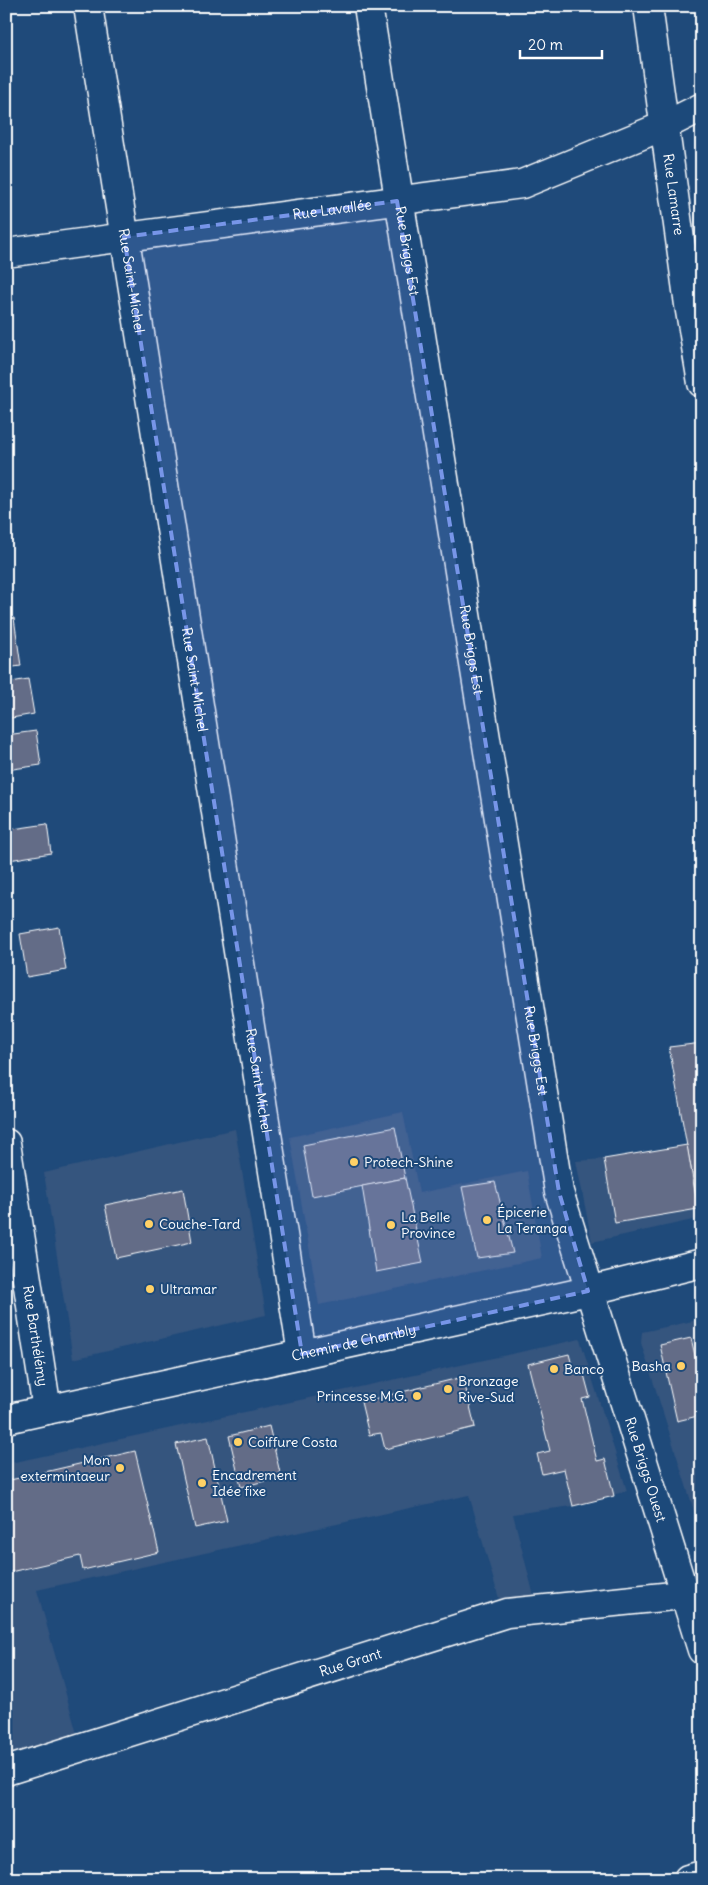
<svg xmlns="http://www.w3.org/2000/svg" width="708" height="1885" font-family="Delius,sans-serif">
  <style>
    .built { fill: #34547e }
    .building { fill: #646c87; stroke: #fff }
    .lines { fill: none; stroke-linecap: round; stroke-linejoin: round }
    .street-casing { stroke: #fff; stroke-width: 31 }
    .secondary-casing { stroke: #fff; stroke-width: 31 }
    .street { stroke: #1f4a7a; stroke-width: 28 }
    .secondary { stroke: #1f4a7a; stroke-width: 28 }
    .marked { fill: #7795e8; fill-opacity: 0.2; stroke: #7795e8; stroke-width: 4; stroke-dasharray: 10 6; stroke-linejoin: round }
    .poi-dot { fill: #ffd166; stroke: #1f4a7a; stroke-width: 2 }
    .labels { text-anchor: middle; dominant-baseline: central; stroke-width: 4; stroke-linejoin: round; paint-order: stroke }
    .street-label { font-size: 14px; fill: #fff; stroke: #1f4a7a }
    .poi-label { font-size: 14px; fill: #fff; stroke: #1f4a7a; text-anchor: start }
  </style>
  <rect width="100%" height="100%" fill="#1f4a7a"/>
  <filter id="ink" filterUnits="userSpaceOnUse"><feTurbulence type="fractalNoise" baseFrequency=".02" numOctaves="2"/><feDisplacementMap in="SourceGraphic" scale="10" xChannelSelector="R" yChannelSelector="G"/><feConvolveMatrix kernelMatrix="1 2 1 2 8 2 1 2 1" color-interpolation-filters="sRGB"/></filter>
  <g filter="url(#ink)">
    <g class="built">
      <path d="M702,1043V1218L592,1242L576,1161L604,1159L687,1145L669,1047Z"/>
      <path d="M403,1112L419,1193L527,1171L542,1258L319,1305L290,1137Z"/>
      <path d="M235,1129L266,1315L73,1359L44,1173Z"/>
      <path d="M702,1319V1536L641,1343L642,1332Z"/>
      <path d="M580,1339L627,1491L573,1506L513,1514L534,1596L500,1602L469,1495L37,1590L77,1734L6,1755V1464Z"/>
    </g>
    <g class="building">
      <path d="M14,618L21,666L6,668V619Z"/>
      <path d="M28,679L34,714L6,719V683Z"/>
      <path d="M36,731L41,765L6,770V735Z"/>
      <path d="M47,824L51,853L9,860L6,830Z"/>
      <path d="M59,927L66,970L27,977L20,934Z"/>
      <path d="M702,1043V1195L696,1196L669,1047Z"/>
      <path d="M395,1127L405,1178L312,1196L303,1145Z"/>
      <path d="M687,1145L698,1209L615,1223L604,1159Z"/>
      <path d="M405,1178L423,1263L376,1272L362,1186Z"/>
      <path d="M495,1182L513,1253L477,1258L462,1187Z"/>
      <path d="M183,1189L192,1242L116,1258L105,1205Z"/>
      <path d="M691,1338L702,1386V1415L677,1421L660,1345Z"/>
      <path d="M569,1354L573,1369L582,1367L590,1397L582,1399L597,1461L605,1459L614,1496L573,1506L564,1469L542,1474L537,1454L550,1451L528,1364Z"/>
      <path d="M463,1377L475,1427L385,1449L381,1433L369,1435L361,1402Z"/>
      <path d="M269,1426L281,1477L241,1487L229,1436Z"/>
      <path d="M208,1437L227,1521L195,1528L176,1444Z"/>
      <path d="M135,1451L159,1552L83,1570L80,1556L6,1573V1481Z"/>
    </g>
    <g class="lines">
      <defs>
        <g id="street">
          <path id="s1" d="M88,6L302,1354"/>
          <path id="s2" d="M368,6L559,1192L702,1650"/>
          <path id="s3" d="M648,6L689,305L702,383"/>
          <path id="s4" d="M6,253L522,184L666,125L702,107"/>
          <path id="s5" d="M6,1143L47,1410"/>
          <path id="s6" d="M6,1771L507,1613L702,1593"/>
          <path d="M688,1879L702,1875"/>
        </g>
        <g id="secondary">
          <path id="s7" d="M6,1419L588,1291L702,1263"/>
        </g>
      </defs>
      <use href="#street" class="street-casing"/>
      <use href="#secondary" class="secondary-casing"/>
      <use href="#street" class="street"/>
      <use href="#secondary" class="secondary"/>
    </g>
  </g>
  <path class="marked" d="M397,201L559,1192L588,1291L302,1354L124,237Z"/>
  <g class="poi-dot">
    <circle cx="354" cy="1162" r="5"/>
    <circle cx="487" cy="1220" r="5"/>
    <circle cx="149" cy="1224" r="5"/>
    <circle cx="391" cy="1225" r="5"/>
    <circle cx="150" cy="1289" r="5"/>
    <circle cx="681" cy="1366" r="5"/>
    <circle cx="554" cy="1369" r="5"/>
    <circle cx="448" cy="1389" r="5"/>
    <circle cx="417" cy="1396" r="5"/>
    <circle cx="238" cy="1442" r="5"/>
    <circle cx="120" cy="1468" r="5"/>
    <circle cx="202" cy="1483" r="5"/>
  </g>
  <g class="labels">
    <g class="street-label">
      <text stroke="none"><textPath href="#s3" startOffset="190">Rue Lamarre</textPath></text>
      <text stroke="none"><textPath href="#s4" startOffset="329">Rue Lavallée</textPath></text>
      <text stroke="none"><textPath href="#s2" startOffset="248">Rue Briggs Est</textPath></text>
      <text stroke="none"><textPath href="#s1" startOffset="278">Rue Saint-Michel</textPath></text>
      <text stroke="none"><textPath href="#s2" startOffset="652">Rue Briggs Est</textPath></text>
      <text stroke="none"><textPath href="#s1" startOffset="682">Rue Saint-Michel</textPath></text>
      <text stroke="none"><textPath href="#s2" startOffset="1058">Rue Briggs Est</textPath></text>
      <text stroke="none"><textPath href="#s1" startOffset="1088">Rue Saint-Michel</textPath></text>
      <text stroke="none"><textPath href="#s5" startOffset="195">Rue Barthélémy</textPath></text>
      <text stroke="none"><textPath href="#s7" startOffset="356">Chemin de Chambly</textPath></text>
      <text stroke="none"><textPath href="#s2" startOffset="1492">Rue Briggs Ouest</textPath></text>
      <text stroke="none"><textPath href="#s6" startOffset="361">Rue Grant</textPath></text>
    </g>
    <g class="poi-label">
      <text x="364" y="1162">Protech-Shine</text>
      <text x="497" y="1212">Épicerie<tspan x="497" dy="16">La Teranga</tspan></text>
      <text x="401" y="1217">La Belle<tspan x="401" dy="16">Province</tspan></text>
      <text x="159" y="1224">Couche-Tard</text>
      <text x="160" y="1289">Ultramar</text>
      <text x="671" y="1366" text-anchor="end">Basha</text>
      <text x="564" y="1369">Banco</text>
      <text x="458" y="1381">Bronzage<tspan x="458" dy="16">Rive-Sud</tspan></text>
      <text x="407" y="1396" text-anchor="end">Princesse M.G.</text>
      <text x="248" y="1442">Coiffure Costa</text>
      <text x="110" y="1460" text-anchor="end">Mon<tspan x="110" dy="16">extermintaeur</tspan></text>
      <text x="212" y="1475">Encadrement<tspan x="212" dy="16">Idée fixe</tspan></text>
    </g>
  </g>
  <rect width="708" height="1885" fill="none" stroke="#1f4a7a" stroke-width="25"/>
  <rect x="12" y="12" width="683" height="1860" fill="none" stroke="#fff" stroke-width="2" filter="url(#ink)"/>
  <path d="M520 50v8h82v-8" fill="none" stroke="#ffffff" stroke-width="2.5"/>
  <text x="528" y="50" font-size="15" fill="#ffffff" stroke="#1f4a7a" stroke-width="4" paint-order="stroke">20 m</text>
</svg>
